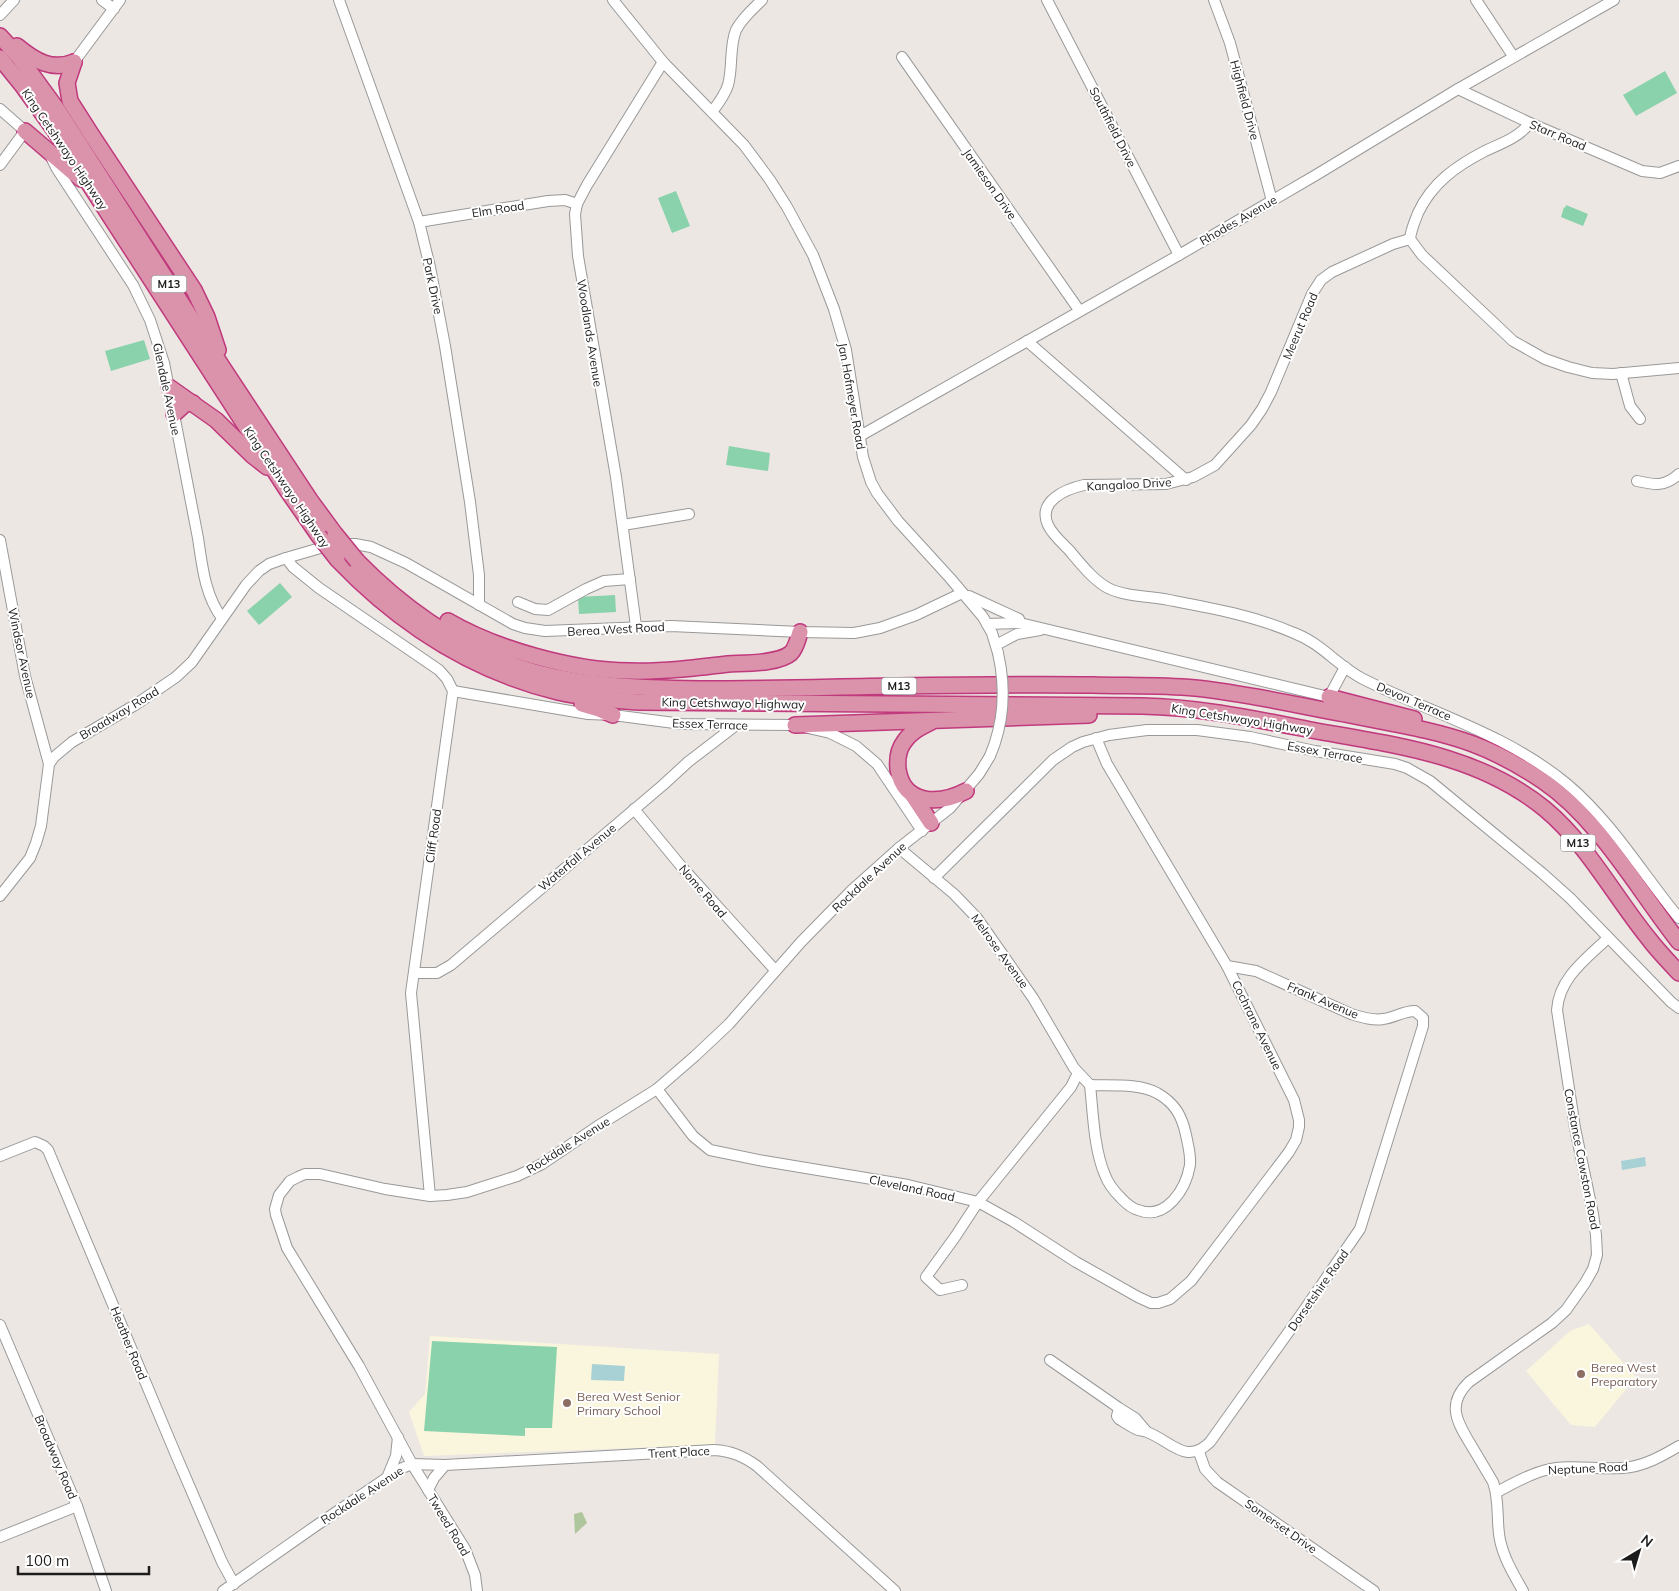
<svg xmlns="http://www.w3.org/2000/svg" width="1679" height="1591" font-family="Mulish,sans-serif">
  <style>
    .education { fill: #faf6dd }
    .forest { fill: #afc69c }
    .pitch { fill: #8ad2ab }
    .water { fill: #a8d1d5 }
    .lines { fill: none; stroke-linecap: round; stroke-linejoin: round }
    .minor-casing { stroke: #999; stroke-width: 12 }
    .highway-casing { stroke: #c1397d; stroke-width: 18 }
    .minor { stroke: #fff; stroke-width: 10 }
    .highway { stroke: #da93ab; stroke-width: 15 }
    .minor-bridge-casing { stroke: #999; stroke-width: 12; stroke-linecap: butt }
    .highway-bridge-casing { stroke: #c1397d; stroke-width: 18; stroke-linecap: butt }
    .minor-bridge { stroke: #fff; stroke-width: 10 }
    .highway-bridge { stroke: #da93ab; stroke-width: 15 }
    .education-dot { fill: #8d6e63; stroke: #fff; stroke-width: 2 }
    .labels { text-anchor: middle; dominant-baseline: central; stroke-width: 4; stroke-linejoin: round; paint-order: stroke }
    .shield { fill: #fff; stroke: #606060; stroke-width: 1 }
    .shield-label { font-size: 11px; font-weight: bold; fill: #1c1c1c }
    .street-label { font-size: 12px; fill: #1c1c1c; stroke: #fff }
    .education-label { font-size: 12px; fill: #785e54; stroke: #fff; text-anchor: start }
  </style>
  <rect width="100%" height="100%" fill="#ece7e3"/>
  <g class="education">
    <path d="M1589,1324L1636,1377L1595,1427L1571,1425L1526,1371L1570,1331Z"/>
    <path d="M430,1336L719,1354L715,1445L424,1456L409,1412L425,1394Z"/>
  </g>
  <path class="forest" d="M582,1512L587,1523L575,1534L574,1514Z"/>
  <g class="pitch">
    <path d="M1665,71L1677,93L1636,116L1623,95Z"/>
    <path d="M676,191L690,226L672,233L658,198Z"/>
    <path d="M1566,205L1588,214L1583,226L1561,217L1564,207L1565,208Z"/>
    <path d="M144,340L150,359L111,371L105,351Z"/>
    <path d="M729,446L770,453L768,471L726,465Z"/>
    <path d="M280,583L292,597L259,625L247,611Z"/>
    <path d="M615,595L616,612L579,614L578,597Z"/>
    <path d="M432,1341L557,1347L552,1428H525V1436L424,1431Z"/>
  </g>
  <g class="water">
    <path d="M1645,1157L1646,1166L1622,1170L1621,1161Z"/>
    <path d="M592,1364L625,1366L624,1381L591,1380Z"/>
  </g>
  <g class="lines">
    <defs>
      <g id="minor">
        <path d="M102,0L114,9"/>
        <path d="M339,0L419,222L430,267L445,346L470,502L479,575V605"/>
        <path d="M613,0L663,62L744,145L770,180L787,207L813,255L834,309L846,350L863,457L871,482L877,493L898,521L950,578L983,617L992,633L998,653"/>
        <path d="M1047,0L1179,255"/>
        <path d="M1214,0L1230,43L1272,201"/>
        <path d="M1476,0L1513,56"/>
        <path d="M0,15L14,0"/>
        <path d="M902,57L1079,310"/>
        <path d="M74,62L120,0"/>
        <path d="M1458,89L1530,123L1642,171L1660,173L1679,166"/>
        <path d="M0,109L25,131L0,165"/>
        <path d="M712,112C718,104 725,95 728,85C733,68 729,47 736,30C742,18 753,9 762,0"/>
        <path d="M50,155L57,169L133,285L150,320L164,363L198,538C202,565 205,596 222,618"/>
        <path d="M419,222L548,201L565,200L577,204"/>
        <path d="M1410,239L1393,244L1332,272L1321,280L1312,294L1271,392L1262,409L1251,425L1215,465L1193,477L1166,484L1084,485C1066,489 1037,501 1048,525C1052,534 1062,543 1069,550C1080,563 1093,580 1108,588C1126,597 1150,596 1169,600C1211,608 1255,616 1294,633C1321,643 1338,666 1363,679C1433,714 1505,733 1567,784C1612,822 1642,873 1679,918"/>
        <path d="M1410,239L1422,255L1513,341L1545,359L1568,367L1592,373L1613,374L1679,368"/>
        <path d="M1410,239C1411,229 1415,221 1418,213C1432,183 1456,166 1485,151C1502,143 1518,138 1530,123"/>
        <path d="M1027,341L1186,480"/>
        <path d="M1621,373L1630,406L1640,419"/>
        <path d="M860,436L1179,255L1316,175L1458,89L1614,0"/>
        <path d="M1637,481C1655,485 1665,487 1679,474"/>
        <path d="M623,525L689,514"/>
        <path d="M0,540L25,676L49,764"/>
        <path d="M286,558L293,567L319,588L439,670L447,679L453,691L411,993L430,1196"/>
        <path d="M969,596L1019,619"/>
        <path d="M518,602L535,609L548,610L586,589L604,581L630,579"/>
        <path d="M987,624L1020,623L1329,697L1345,667"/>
        <path d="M636,626L616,477L578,256L575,214L577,204L587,185L663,62"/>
        <path d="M996,645L1017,634L1040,630"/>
        <path d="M453,691L588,714L613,715L682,724L795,725L830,733L856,746L877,764L922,831"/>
        <path d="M634,809L681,866L775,970"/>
        <path d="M899,848L954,894L977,918L1033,998L1074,1068L1090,1085"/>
        <path d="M934,878L1053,760L1072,747L1083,742L1109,735L1147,730H1197L1250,737L1315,751L1395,764L1407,768L1430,781L1542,873L1570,898L1671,1002L1679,1008"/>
        <path d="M0,896L30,858L36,843L41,826L49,764L54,757L72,742L135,705L176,677L192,662L246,585L259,571L269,564L286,558L334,544H355L371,547L406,563L513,624L525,628L545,631L671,626L800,632L854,633L880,628L916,615L962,593"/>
        <path d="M414,973H437L451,965L663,785L688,762L735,726"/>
        <path d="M1090,1085C1111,1086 1138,1083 1157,1093C1175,1103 1182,1116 1186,1135C1188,1145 1191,1155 1190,1165C1186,1189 1166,1221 1138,1210C1130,1208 1125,1202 1120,1197C1114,1191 1108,1183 1105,1175C1094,1150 1093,1113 1090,1085Z"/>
        <path d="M657,1089L693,1136L710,1150L764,1161L908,1185L978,1202L1014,1222L1076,1262L1138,1297L1151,1303H1158L1170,1299L1191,1281L1289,1152L1296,1140L1299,1127V1120L1294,1100L1227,966L1107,764L1096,738"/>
        <path d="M0,1156L35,1142L44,1146L48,1150L176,1455L222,1562L234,1584"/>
        <path d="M962,1285L940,1290L926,1277L955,1237L978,1202L1071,1087L1078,1073"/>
        <path d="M0,1325L77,1506L106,1591"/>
        <path d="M1050,1360L1119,1408L1135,1418L1146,1431"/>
        <path d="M1119,1408L1117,1416L1119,1419C1124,1422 1130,1426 1136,1429C1139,1431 1143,1430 1147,1432C1171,1441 1186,1466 1210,1442L1300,1316L1360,1229L1423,1026V1018L1415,1011C1403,1011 1394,1018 1383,1019C1373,1021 1361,1017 1351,1014L1256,971L1227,966"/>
        <path d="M1199,1452L1205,1469L1217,1482L1374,1591"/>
        <path d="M387,1478L396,1456L398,1437"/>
        <path d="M428,1490L434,1478L445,1465"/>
        <path d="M1497,1492C1512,1484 1529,1474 1546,1470C1570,1464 1597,1470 1622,1468C1643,1467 1662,1456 1679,1446"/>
        <path d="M0,1537L77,1506"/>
        <path d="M223,1591L317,1525L400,1469L412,1464L445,1465L714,1450C731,1451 743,1456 757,1466L895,1591"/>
        <path d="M477,1591L475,1575L465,1549L412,1464L359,1366L287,1248L276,1215L275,1209L279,1195L290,1181L298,1177L305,1174H320L385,1189L430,1196L447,1195L467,1192L517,1176L542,1164L601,1124L657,1089L695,1056L729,1024L801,942L852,890L899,848L950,808L979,774L990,756"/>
        <path d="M1523,1591C1514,1575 1504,1559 1500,1540C1496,1521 1500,1501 1493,1482C1486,1470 1478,1457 1471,1445C1457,1422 1446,1404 1469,1382L1552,1323L1566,1310L1585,1283L1593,1269L1597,1255L1596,1235L1593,1214L1575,1128L1557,1010C1559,978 1586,959 1608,938"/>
      </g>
      <g id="highway">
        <path d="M0,36L19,57L59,112L223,368L310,500L335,534"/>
        <path d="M17,46C35,61 52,71 74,62"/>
        <path d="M0,58L22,85L55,131L287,490L319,536"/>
        <path d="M74,62L67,83L70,101L91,134L194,290L207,317L218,350"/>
        <path d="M25,131L81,179"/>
        <path d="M169,387L216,420L253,456L267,467"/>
        <path d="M174,414L185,404L193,403"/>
        <path d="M337,559C398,623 472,671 558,692C584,698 611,700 638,702L1142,706C1199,707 1255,719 1311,730C1393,745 1478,754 1545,809C1588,845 1614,896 1649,939C1658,951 1669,962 1679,973"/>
        <path d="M357,561C406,611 466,652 534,672C589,687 644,688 700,689C766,689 831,687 896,686C962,685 1027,684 1093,685C1127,686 1161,685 1195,688C1245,693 1296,705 1345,714C1388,723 1432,729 1473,744C1497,753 1522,767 1543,781C1599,819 1638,890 1679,942"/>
        <path d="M448,621C496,649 574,671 629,671C662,672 695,668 728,664C744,663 779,664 791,653C796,648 798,639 800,632"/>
        <path d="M1329,697L1414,719"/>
        <path d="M582,704L599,709L613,715"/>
        <path d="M931,722C921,727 910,732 904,742C898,750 897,759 898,769C903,805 939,805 966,791"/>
        <path d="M795,725L1089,715"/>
        <path d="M912,794L931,823"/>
      </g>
    </defs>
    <use href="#minor" class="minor-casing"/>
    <use href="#highway" class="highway-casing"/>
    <use href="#minor" class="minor"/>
    <use href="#highway" class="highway"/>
    <defs>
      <path id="minor-bridge" d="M990,756C1004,723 1006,688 998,653"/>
      <g id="highway-bridge">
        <path d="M335,534L357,561"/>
        <path d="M319,536L337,559"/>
      </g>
    </defs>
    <use href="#minor-bridge" class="minor-bridge-casing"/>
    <use href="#highway-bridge" class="highway-bridge-casing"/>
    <use href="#minor-bridge" class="minor-bridge"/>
    <use href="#highway-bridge" class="highway-bridge"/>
  </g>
  <g class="education-dot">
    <circle cx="1581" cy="1374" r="5"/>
    <circle cx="567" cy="1403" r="5"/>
  </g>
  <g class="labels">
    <g class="shield">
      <rect x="151.5" y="275.5" width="35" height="17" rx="4"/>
      <rect x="881.5" y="677.5" width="35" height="17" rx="4"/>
      <rect x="1560.5" y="834.5" width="35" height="17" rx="4"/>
    </g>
    <g class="shield-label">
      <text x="169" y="284">M13</text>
      <text x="899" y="686">M13</text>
      <text x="1578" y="843">M13</text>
    </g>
    <g class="street-label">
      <text transform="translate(1245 100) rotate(75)">Highfield Drive</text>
      <text transform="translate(1113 127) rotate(63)">Southfield Drive</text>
      <text transform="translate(1558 135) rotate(23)">Starr Road</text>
      <text transform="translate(65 149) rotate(56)">King Cetshwayo Highway</text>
      <text transform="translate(990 184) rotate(55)">Jamieson Drive</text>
      <text transform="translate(498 209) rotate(-9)">Elm Road</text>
      <text transform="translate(1238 220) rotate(-30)">Rhodes Avenue</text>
      <text transform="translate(433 286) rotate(78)">Park Drive</text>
      <text transform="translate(1300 326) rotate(-67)">Meerut Road</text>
      <text transform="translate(590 333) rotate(81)">Woodlands Avenue</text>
      <text transform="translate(167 389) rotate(78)">Glendale Avenue</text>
      <text transform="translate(852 396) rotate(80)">Jan Hofmeyer Road</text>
      <text transform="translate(1129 484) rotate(-3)">Kangaloo Drive</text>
      <text transform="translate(287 487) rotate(56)">King Cetshwayo Highway</text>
      <text transform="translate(616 629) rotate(-3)">Berea West Road</text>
      <text transform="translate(22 653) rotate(78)">Windsor Avenue</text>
      <text transform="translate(1414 701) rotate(23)">Devon Terrace</text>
      <text transform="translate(733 703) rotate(1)">King Cetshwayo Highway</text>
      <text transform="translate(119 713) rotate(-31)">Broadway Road</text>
      <text transform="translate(1242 719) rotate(9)">King Cetshwayo Highway</text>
      <text transform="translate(710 724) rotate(2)">Essex Terrace</text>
      <text transform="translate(1325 752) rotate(10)">Essex Terrace</text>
      <text transform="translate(433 836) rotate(-82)">Cliff Road</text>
      <text transform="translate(577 857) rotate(-40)">Waterfall Avenue</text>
      <text transform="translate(869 877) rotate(-43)">Rockdale Avenue</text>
      <text transform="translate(703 891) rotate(49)">Nome Road</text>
      <text transform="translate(1000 951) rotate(54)">Melrose Avenue</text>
      <text transform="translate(1323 1000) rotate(23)">Frank Avenue</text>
      <text transform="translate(1257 1025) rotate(64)">Cochrane Avenue</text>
      <text transform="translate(568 1145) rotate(-32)">Rockdale Avenue</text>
      <text transform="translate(1582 1159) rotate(79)">Constance Cawston Road</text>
      <text transform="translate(912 1188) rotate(12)">Cleveland Road</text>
      <text transform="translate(1318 1290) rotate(-55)">Dorsetshire Road</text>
      <text transform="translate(129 1343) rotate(68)">Heather Road</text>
      <text transform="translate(679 1452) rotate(-3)">Trent Place</text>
      <text transform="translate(56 1457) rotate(67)">Broadway Road</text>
      <text transform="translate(1588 1468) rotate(-3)">Neptune Road</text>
      <text transform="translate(362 1495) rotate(-33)">Rockdale Avenue</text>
      <text transform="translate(449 1525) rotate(59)">Tweed Road</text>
      <text transform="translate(1281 1526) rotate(35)">Somerset Drive</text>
    </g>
    <g class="education-label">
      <text x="1591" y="1367">Berea West<tspan x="1591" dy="14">Preparatory</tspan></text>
      <text x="577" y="1396">Berea West Senior<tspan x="577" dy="14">Primary School</tspan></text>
    </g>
  </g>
  <g transform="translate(1639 1551) rotate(38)" stroke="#ffffff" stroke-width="4" paint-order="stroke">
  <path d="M0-4L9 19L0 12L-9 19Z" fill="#1c1c1c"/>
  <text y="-8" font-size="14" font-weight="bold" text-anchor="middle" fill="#1c1c1c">N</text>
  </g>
  <path d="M18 1566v8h131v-8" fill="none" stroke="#1c1c1c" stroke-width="2.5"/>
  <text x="25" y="1566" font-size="15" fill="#1c1c1c" stroke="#ffffff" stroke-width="4" paint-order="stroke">100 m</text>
</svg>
